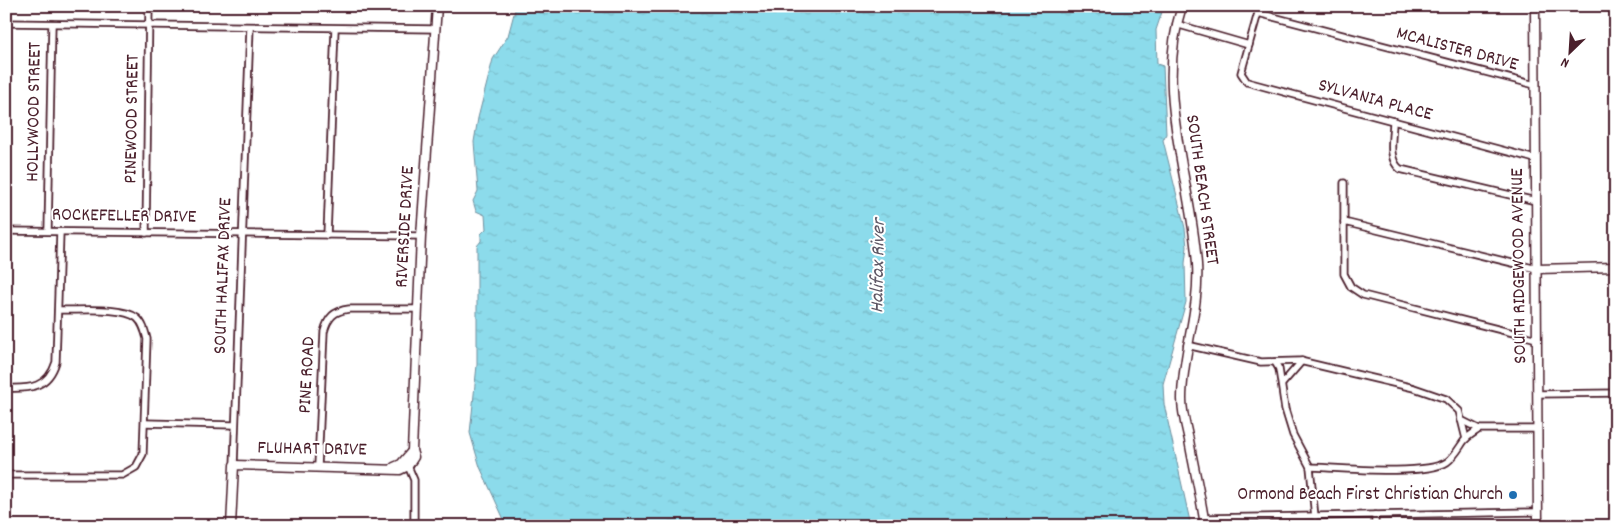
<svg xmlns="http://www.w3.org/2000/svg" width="1622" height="532" font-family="Dekko,sans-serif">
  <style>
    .water { fill: url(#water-ripples); stroke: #72909e }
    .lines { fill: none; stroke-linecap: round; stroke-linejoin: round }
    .street-casing { stroke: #4a1f2b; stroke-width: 9 }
    .secondary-casing { stroke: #4a1f2b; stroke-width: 11 }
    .street { stroke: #fff; stroke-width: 5.5 }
    .secondary { stroke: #fff; stroke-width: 8 }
    .poi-dot { fill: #1f6fb2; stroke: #fff; stroke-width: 2 }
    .labels { text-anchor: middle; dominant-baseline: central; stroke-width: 4; stroke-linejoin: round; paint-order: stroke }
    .street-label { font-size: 19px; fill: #4a1f2b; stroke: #fff }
    .poi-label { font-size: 19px; fill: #4a1f2b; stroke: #fff; text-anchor: end }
    .water-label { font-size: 20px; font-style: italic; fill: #5e5765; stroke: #fff }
  </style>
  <defs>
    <pattern id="water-ripples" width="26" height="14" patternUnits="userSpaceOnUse" patternTransform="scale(1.25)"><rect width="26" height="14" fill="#8cdbeb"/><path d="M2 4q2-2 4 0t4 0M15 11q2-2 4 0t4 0" fill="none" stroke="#7abcca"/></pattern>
  </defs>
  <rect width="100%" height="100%" fill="#fff"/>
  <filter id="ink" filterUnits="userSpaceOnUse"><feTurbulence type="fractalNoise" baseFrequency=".02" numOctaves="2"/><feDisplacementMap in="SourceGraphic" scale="10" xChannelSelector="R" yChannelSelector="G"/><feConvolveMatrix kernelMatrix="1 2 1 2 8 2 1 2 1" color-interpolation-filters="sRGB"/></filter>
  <g filter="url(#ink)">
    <path class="water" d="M516,6H1164L1156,30L1157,64L1163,66L1166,134L1163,140L1185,228L1187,247L1185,263L1186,302L1163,384L1164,404L1191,526H507L480,467L470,433L477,365V246L481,241V234L486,229L485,215L476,211L473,201L478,191L474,142L478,118L493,59L508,36Z"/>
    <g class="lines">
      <defs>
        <g id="street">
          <path d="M6,23L435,29"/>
          <path d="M1176,24L1249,45"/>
          <path d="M1393,121C1393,136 1387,159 1400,169L1536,201"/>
          <path d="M1535,159L1247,82L1241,73L1258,13L1535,85"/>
          <path d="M1344,183V274L1351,287L1363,295L1537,339"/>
          <path d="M1344,222L1537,269"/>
          <path d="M6,231L421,236"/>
          <path d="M48,231L52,24"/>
          <path d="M146,233L149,6"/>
          <path d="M327,235L335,29"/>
          <path d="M1187,345L1261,362L1300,361L1414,388L1446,399L1459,411L1466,439"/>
          <path d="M1275,362L1279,369L1285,409L1293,435L1310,467L1315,517"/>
          <path d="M1282,384L1302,361"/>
          <path d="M6,388C30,389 48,388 56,362L60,232"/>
          <path d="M1538,394L1616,393"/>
          <path d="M1461,420L1479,429H1538"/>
          <path d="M145,423L234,425"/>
          <path d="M234,465L250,28"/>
          <path d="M318,466L324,332C328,317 334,311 349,309H418"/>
          <path d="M408,466L414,480V526"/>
          <path d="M1310,467C1339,468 1426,476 1447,462C1455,456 1459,448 1464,441C1468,436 1474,433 1479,429"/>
          <path d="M6,475H122L136,467L143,454L147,339C145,331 143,323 137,318C123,306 76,311 58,310"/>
          <path d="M1375,515V526"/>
          <path d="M1204,518L1538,512"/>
        </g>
        <g id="secondary">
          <path d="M1182,6C1154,92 1191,178 1197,264C1200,310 1182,354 1182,399C1182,413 1186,427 1189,440C1194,469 1201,497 1205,526"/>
          <path d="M1535,6L1538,526"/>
          <path d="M1537,269L1616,267"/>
          <path d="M394,467L401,464L412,451"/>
          <path d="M231,526L234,465L400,470L408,466L414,457L412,451L421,236L437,6"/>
        </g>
      </defs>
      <use href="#street" class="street-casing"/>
      <use href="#secondary" class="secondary-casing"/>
      <use href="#street" class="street"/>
      <use href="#secondary" class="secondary"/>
    </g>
  </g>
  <circle class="poi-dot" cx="1513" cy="495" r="5"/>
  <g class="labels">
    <g class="street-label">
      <text transform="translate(1457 50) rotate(15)">MCALISTER DRIVE</text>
      <text transform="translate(1375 101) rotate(15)">SYLVANIA PLACE</text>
      <text transform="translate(35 112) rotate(-89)">HOLLYWOOD STREET</text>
      <text transform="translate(133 119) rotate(-89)">PINEWOOD STREET</text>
      <text transform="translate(1201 190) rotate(82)">SOUTH BEACH STREET</text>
      <text transform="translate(124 217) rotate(1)">ROCKEFELLER DRIVE</text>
      <text transform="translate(406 227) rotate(-87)">RIVERSIDE DRIVE</text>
      <text transform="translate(1520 266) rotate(-91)">SOUTH RIDGEWOOD AVENUE</text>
      <text transform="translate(224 276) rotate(-88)">SOUTH HALIFAX DRIVE</text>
      <text transform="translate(308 375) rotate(-87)">PINE ROAD</text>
      <text transform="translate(312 450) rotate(1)">FLUHART DRIVE</text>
    </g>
    <g class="poi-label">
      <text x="1503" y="495">Ormond Beach First Christian Church</text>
    </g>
    <g class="water-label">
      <text transform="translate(879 266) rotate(-89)">Halifax River</text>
    </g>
  </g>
  <rect width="1622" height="532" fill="none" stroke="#fff" stroke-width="25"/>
  <rect x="12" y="12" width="1597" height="507" fill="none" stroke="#4a1f2b" stroke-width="2" filter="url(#ink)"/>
  <g transform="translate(1570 52) rotate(205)" stroke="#ffffff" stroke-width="4" paint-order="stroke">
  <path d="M0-4L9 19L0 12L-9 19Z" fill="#4a1f2b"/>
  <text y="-8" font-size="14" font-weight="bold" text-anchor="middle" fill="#4a1f2b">N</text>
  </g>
</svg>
